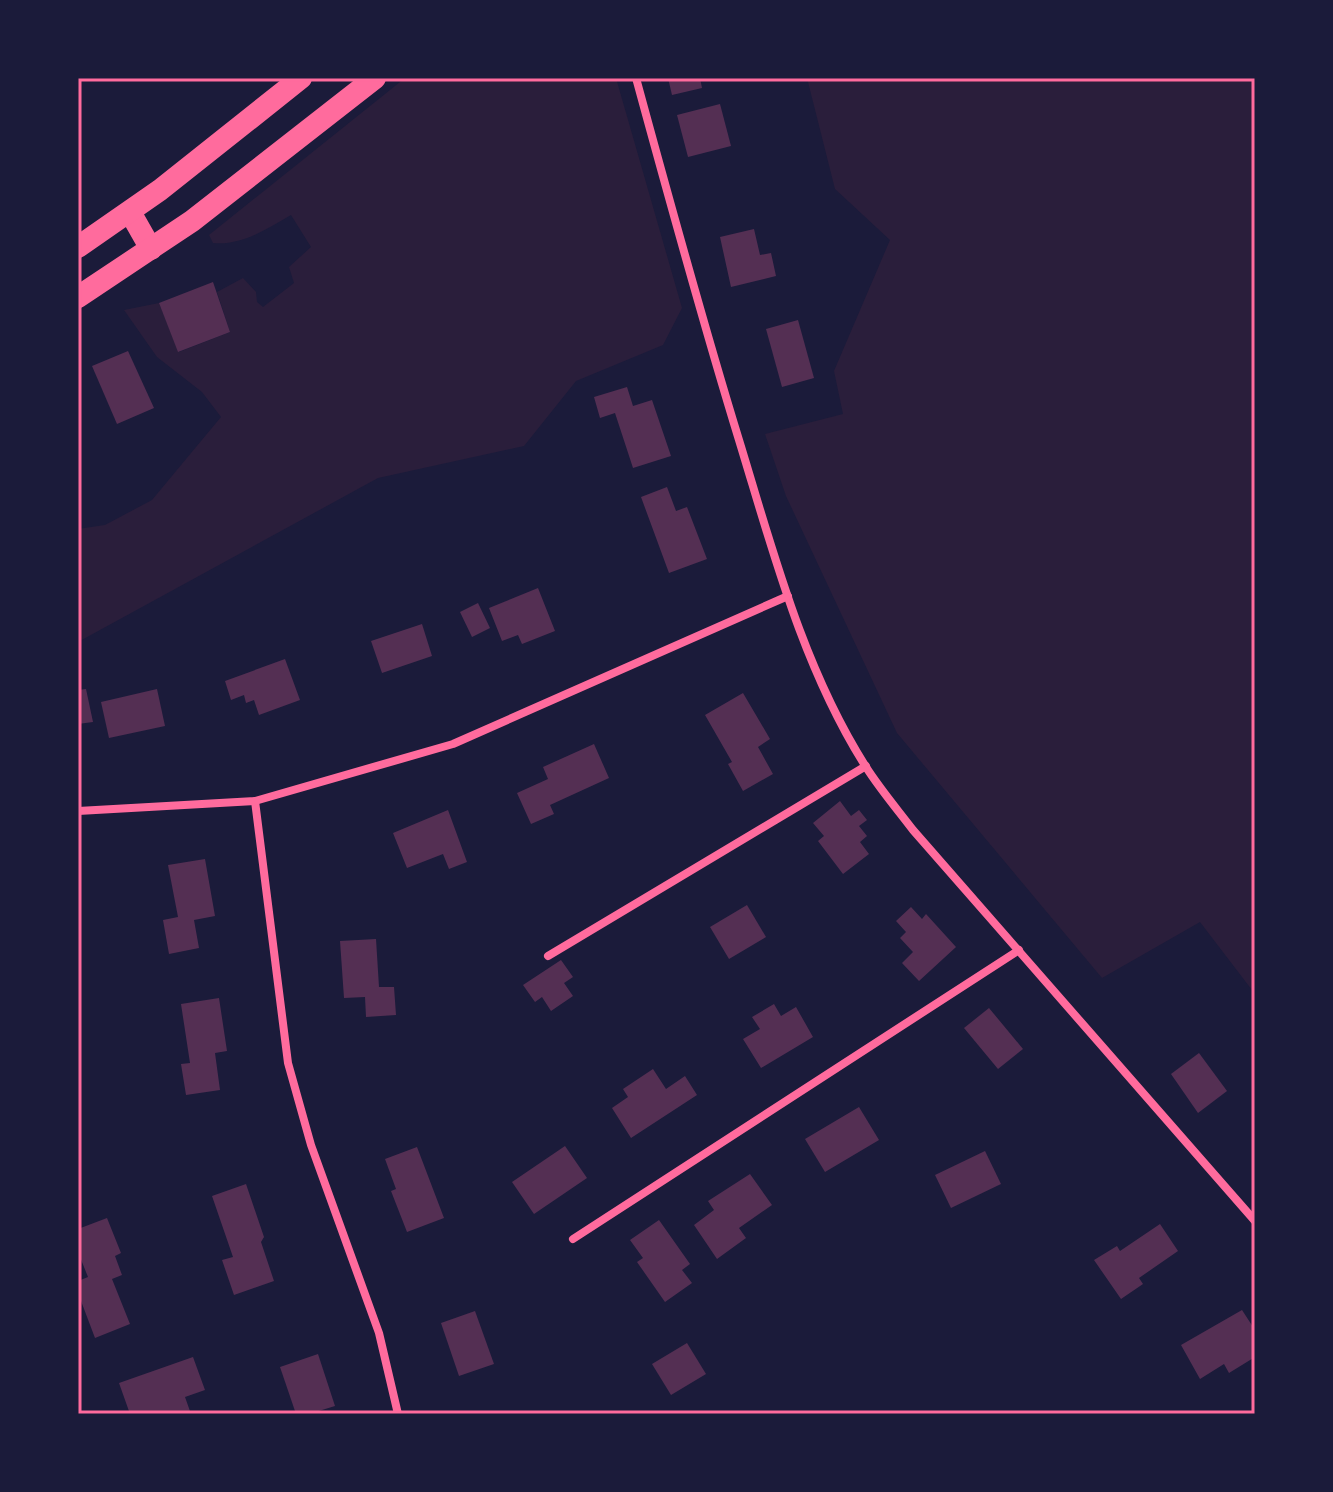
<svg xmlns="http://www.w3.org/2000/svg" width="1333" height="1492" font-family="Roboto,sans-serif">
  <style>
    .green { fill: #2a1e3b }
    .building { fill: #542f53 }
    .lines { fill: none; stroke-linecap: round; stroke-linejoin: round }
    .minor { stroke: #ff6b9d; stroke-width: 8 }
    .trunk { stroke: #ff6b9d; stroke-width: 22 }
    .neatline { fill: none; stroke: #ff6b9d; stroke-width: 3 }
  </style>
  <rect width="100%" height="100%" fill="#1b1b3a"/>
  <g class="green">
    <path d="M405,78H616L682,308L663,345L576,381L524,446L378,478L78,642V529L105,525L152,500L221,417L202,392L157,357L124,310L159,303L179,352L230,332L217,292L243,278L256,292L257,302L263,307L294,283L289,267L311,247L291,215C267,229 241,246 213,243L209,235Z"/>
    <path d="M807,78H1255V994L1200,922L1102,978L897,733L786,496L765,434L843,414L834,371L890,240L835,189Z"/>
  </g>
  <g class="building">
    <path d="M668,78H700L702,88L672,95Z"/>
    <path d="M720,104L731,146L688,157L677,115Z"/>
    <path d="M754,229L760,255L771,253L776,276L731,287L720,237Z"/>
    <path d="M213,282L230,332L178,352L159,303Z"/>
    <path d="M798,320L814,378L782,387L766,329Z"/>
    <path d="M128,351L154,408L117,424L92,366Z"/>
    <path d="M627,387L633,406L652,400L671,456L633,468L615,413L600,418L594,397Z"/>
    <path d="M667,487L676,511L687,507L707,559L669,573L641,497Z"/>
    <path d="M538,588L555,631L522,644L518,635L502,641L489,608Z"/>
    <path d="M478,603L490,628L472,637L460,612Z"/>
    <path d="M422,624L432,656L382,673L371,641Z"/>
    <path d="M285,659L300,700L259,715L254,700L246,703L244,695L231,700L225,681Z"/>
    <path d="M86,689L93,722L78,724V690Z"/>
    <path d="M157,689L165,726L109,738L101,702Z"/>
    <path d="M743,693L770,739L758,747L773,774L743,791L728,764L732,762L705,715Z"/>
    <path d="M594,744L609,778L550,805L554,814L531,824L517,793L548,779L543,767Z"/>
    <path d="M840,801L851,816L859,810L867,820L859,826L867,836L860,842L869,854L843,874L818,841L824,836L813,823Z"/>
    <path d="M448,810L467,862L449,869L443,854L407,868L393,833Z"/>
    <path d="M205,859L215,916L194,920L199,948L169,954L163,920L178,917L168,865Z"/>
    <path d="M747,905L766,937L729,959L710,927Z"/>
    <path d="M911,907L922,919L926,914L956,947L919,981L902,963L913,952L900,938L906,932L896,921Z"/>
    <path d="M376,939L379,987H394L396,1015L366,1017L365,997L344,998L340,941Z"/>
    <path d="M561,960L573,977L564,983L573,996L551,1011L542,997L535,1002L523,985Z"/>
    <path d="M219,998L227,1051L215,1053L220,1090L186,1095L181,1064L190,1063L181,1004Z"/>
    <path d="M774,1004L781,1016L796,1007L813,1037L761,1068L743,1039L760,1029L752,1017Z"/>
    <path d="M989,1008L1023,1049L998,1069L964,1028Z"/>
    <path d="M1199,1053L1227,1091L1198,1113L1171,1074Z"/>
    <path d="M653,1069L666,1089L685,1076L697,1095L631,1138L612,1108L628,1097L623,1089Z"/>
    <path d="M859,1107L879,1140L825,1172L805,1139Z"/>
    <path d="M565,1146L587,1178L534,1214L512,1182Z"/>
    <path d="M417,1147L444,1218L407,1232L391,1191L396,1189L385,1159Z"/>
    <path d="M985,1151L1001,1184L951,1208L935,1175Z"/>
    <path d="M750,1174L772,1205L739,1228L746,1238L717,1259L694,1225L714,1210L708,1201Z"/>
    <path d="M246,1184L264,1237L261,1242L274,1281L234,1295L222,1260L233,1257L212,1196Z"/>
    <path d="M107,1218L121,1253L115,1256L122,1275L112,1279L130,1324L95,1338L78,1293V1281L88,1277L78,1252V1229Z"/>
    <path d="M659,1220L690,1264L682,1270L692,1283L665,1302L637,1262L643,1258L630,1240Z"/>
    <path d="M1160,1224L1178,1251L1139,1278L1143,1284L1121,1299L1094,1260L1117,1246L1120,1251Z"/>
    <path d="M1242,1310L1255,1330V1357L1229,1373L1224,1364L1200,1379L1181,1345Z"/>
    <path d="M475,1311L494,1364L459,1376L441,1323Z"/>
    <path d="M687,1343L706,1374L671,1395L652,1364Z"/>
    <path d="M318,1354L335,1406L309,1414H296L280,1367Z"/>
    <path d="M193,1357L205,1390L185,1397L191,1414H130L119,1383Z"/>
  </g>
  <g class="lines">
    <g class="minor">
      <path d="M636,78C669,199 702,320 739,440C773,551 803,668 866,767C880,789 897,809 913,830L1255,1221"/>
      <path d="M255,801L288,1063L311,1145L379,1333L398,1414"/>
      <path d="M78,811L255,801L453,744L788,596"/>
      <path d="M548,956L866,766"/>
      <path d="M573,1239L1019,950"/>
    </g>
    <g class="trunk">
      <path d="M130,212L151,249"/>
      <path d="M78,247L160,190L301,78"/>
      <path d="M78,297L192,221L375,78"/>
    </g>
  </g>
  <rect width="1333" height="1492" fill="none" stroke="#1b1b3a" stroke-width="160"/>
  <rect x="80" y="80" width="1173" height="1332" class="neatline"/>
</svg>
